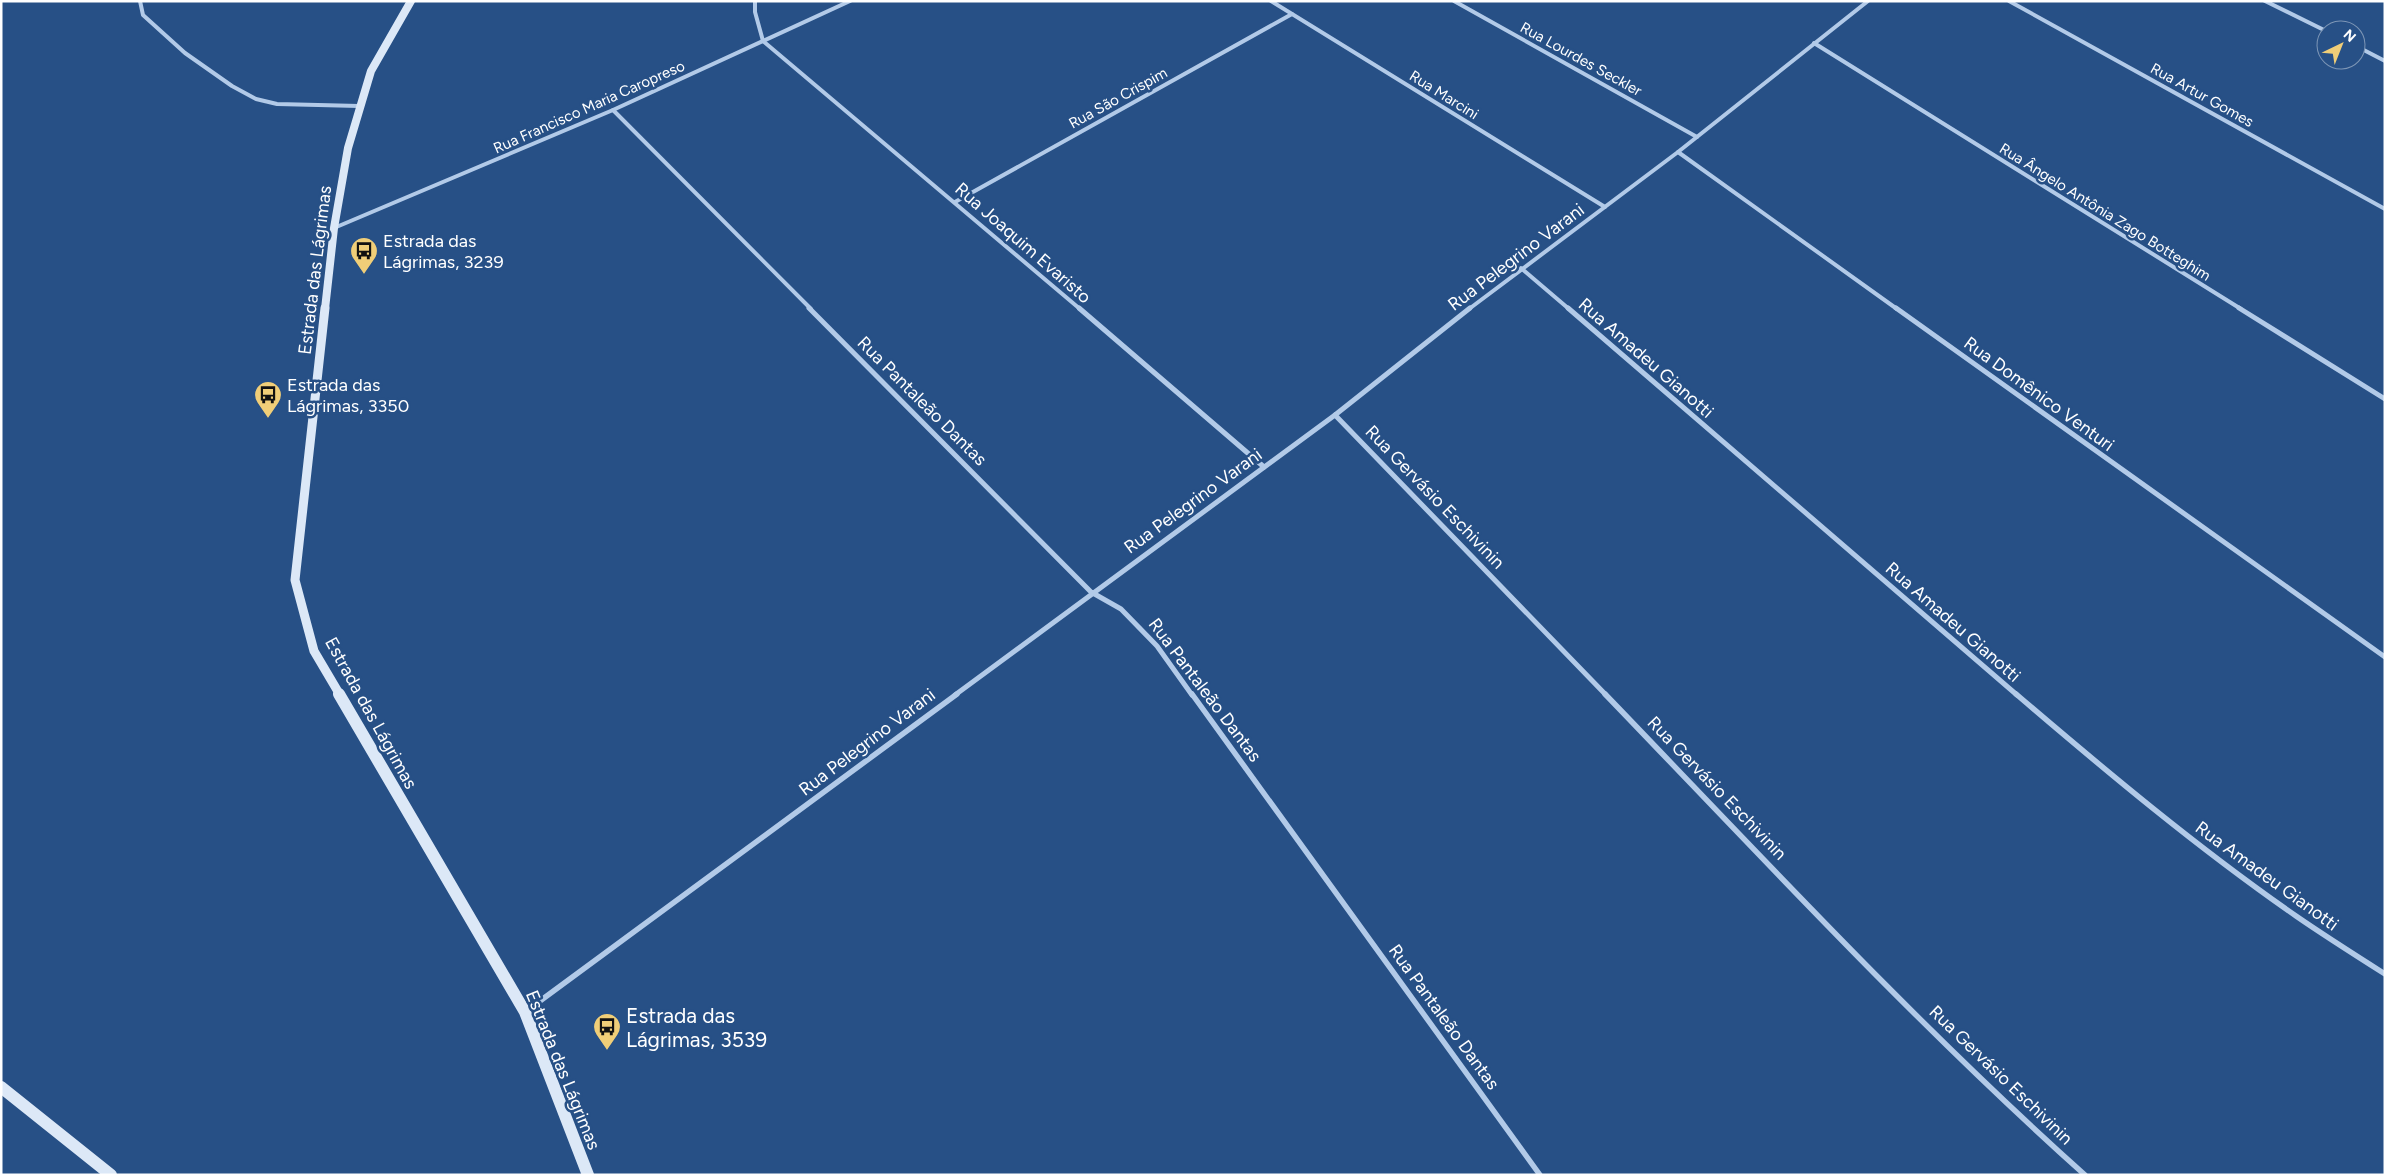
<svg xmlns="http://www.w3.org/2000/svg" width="2386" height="1176" font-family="Figtree,sans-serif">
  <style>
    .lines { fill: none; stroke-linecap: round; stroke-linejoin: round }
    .street-far2 { stroke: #b2cae8; stroke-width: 4 }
    .street-far1 { stroke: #b2cae8; stroke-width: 5 }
    .street { stroke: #b2cae8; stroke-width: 5.5 }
    .secondary-far2 { stroke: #dce8f7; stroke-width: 8 }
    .secondary-far1 { stroke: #dce8f7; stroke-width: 9 }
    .secondary { stroke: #dce8f7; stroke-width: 12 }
    .labels { text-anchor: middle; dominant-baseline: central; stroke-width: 5; stroke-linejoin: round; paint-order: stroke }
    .far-street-label { font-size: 15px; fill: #fff; stroke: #275086 }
    .poi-label { font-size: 18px; fill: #fff; stroke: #275086; text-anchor: start }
    .street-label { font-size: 18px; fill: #fff; stroke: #275086 }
    .near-poi-label { font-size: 21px; fill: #fff; stroke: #275086; text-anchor: start }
  </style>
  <rect width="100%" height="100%" fill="#275086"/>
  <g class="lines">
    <g class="street-far2">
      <path d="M140,1L143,15L185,53L232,86L256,99L277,104L359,106"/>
      <path d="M755,1V12L763,41L1080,309"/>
      <path d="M1271,1L1605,207"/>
      <path d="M1454,1L1697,137"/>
      <path d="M2009,1L2385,209"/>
      <path d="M2265,1L2326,31"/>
      <path d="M1814,43L2241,309"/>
      <path d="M2356,46L2385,61"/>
      <path d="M613,110L811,309"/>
      <path d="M1678,152L1897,309"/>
      <path d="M955,202L1292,14"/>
      <path d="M334,228L613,110L850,1"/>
      <path d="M1521,268L1569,309"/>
      <path d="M1469,309L1678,152L1868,1"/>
    </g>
    <g class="street-far1">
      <path d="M809,308L1091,592L1121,609L1157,646L1192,695"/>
      <path d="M1079,308L1264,467"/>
      <path d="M1568,308L2017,695"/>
      <path d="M1896,308L2385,657"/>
      <path d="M2239,308L2385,399"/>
      <path d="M1335,415L1606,695"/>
      <path d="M955,695L1335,415L1470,308"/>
    </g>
    <g class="street">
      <path d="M1192,694L1540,1175"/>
      <path d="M1605,694C1762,857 1916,1024 2085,1175"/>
      <path d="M2016,694C2106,771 2198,848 2296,916C2325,936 2355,955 2385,974"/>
      <path d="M525,1012L957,694"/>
    </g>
    <path class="secondary-far2" d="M325,309L334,228L348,148L371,71L411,1"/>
    <path class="secondary-far1" d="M325,308L295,580L314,651L340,695"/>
    <g class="secondary">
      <path d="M339,694L525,1012L588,1175"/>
      <path d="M1,1087L111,1175"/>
    </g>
  </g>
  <defs>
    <symbol id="bus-pin" viewBox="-11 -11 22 30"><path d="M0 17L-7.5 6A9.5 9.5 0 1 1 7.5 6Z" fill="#f0ce78" stroke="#275086"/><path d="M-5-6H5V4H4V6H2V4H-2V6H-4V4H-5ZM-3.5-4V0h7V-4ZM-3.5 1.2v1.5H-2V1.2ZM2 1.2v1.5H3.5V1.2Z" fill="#111"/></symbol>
  </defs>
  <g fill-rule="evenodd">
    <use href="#bus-pin" x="348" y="235" width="32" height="43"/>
    <use href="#bus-pin" x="252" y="379" width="32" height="43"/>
    <use href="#bus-pin" x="591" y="1011" width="32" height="43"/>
  </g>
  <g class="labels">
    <g class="far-street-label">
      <text transform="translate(1581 59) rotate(29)">Rua Lourdes Seckler</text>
      <text transform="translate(1444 95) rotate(32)">Rua Marcini</text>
      <text transform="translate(2202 95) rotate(29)">Rua Artur Gomes</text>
      <text transform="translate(1118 98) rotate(-29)">Rua São Crispim</text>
      <text transform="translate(589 107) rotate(-24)">Rua Francisco Maria Caropreso</text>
      <text transform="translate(2105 212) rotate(32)">Rua Ângelo Antônia Zago Botteghim</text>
    </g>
    <g class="poi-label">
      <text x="383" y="241">Estrada das<tspan x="383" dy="21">Lágrimas, 3239</tspan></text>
      <text x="287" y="385">Estrada das<tspan x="287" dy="21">Lágrimas, 3350</tspan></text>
    </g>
    <g class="street-label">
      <text transform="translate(1023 243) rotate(41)">Rua Joaquim Evaristo</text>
      <text transform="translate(1516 257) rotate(-37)">Rua Pelegrino Varani</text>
      <text transform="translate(315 270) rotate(-83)">Estrada das Lágrimas</text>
      <text transform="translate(1646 358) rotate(41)">Rua Amadeu Gianotti</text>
      <text transform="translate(2039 394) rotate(36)">Rua Domênico Venturi</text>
      <text transform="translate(922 401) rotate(45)">Rua Pantaleão Dantas</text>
      <text transform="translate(1435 497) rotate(46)">Rua Gervásio Eschivinin</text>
      <text transform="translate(1193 501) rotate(-36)">Rua Pelegrino Varani</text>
      <text transform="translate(1953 622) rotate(41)">Rua Amadeu Gianotti</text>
      <text transform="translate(1205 690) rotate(53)">Rua Pantaleão Dantas</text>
      <text transform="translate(371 713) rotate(61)">Estrada das Lágrimas</text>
      <text transform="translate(867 742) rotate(-37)">Rua Pelegrino Varani</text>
      <text transform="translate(1717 788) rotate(46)">Rua Gervásio Eschivinin</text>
      <text transform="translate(2267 876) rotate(36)">Rua Amadeu Gianotti</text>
      <text transform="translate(1444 1017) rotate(54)">Rua Pantaleão Dantas</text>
      <text transform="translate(563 1070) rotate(68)">Estrada das Lágrimas</text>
      <text transform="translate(2001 1075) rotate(44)">Rua Gervásio Eschivinin</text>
    </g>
    <g class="near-poi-label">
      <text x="626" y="1015">Estrada das<tspan x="626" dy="24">Lágrimas, 3539</tspan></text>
    </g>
  </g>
  <rect width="2386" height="1176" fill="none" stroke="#ffffff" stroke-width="5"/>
  <g transform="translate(2341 45) rotate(43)"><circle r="24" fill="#275086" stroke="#7d96b6"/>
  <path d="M0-4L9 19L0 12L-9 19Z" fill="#f0ce78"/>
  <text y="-8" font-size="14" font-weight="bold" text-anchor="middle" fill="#ffffff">N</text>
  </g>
</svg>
